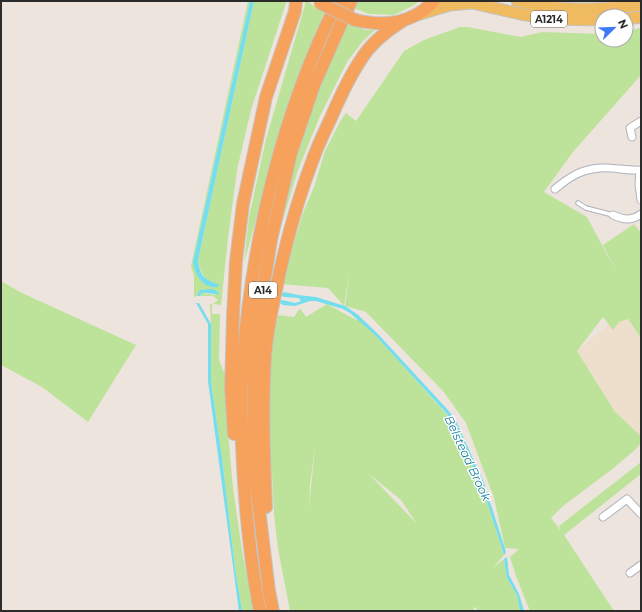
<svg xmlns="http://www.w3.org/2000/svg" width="642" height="612" font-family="Montserrat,sans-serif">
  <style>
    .education { fill: #eedfcd }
    .green { fill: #bde39b; fill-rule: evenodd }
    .water { fill: #72deee }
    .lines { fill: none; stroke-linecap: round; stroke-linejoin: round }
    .service-casing { stroke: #aeb2bb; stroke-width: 5.5 }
    .minor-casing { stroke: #aeb2bb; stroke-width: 9 }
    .primary-casing { stroke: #c4c4c4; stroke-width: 13 }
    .trunk-casing { stroke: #c4c4c4; stroke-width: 14 }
    .service { stroke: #fff; stroke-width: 3.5 }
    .minor { stroke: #fff; stroke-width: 7 }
    .primary { stroke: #f0bb60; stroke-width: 11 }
    .trunk { stroke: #f6a25c; stroke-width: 12 }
    .trunk-bridge-casing { stroke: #c4c4c4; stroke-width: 14; stroke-linecap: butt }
    .trunk-bridge { stroke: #f6a25c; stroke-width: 12 }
    .labels { text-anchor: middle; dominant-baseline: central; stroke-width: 3; stroke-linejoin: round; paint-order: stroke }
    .shield { fill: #fff; stroke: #6b6b6b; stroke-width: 1 }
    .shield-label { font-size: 10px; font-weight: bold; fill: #2b2b2b }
    .water-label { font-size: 12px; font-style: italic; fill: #0e7f9d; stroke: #fff }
  </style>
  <rect width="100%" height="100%" fill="#ede4de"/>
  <path class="education" d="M641,296V436L615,412L577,351Z"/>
  <g class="green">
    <path d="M248,1H250L193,262L203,282L217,283C204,282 200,271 198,260L254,1H286V3L251,110L237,170L228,238L221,305L213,304L218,300L213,296H200L202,293L215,295V290H200L197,296L194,297V276L191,266Z"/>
    <path d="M305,1H307L314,6L325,12L316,32L289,100L244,263L249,217L266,139L305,5Z"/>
    <path d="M357,1H419L416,4L394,15L369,14L354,8Z"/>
    <path d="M347,22L365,30H375L363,41L347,62L320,116L298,170L272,256L277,231L307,118Z"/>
    <path d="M460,27H468L521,37L542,32L602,34V40H626V31L641,28V75L573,152L544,192L587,217L617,273L603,245L634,224L641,233V338L628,319L619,322L613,330L603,317L577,351L615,412L641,436V443L636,449L611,470L563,506L551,518L561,531L559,526L641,462V474L564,535L614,611H530L516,576L510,557L519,549L505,548L494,498L466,423L443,391L366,312L345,306L350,269L344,306L328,288L281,284L303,213L314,187L325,151L341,120L346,113L356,121L404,51L424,40Z"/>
    <path d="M1,281L22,293L136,345L88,422L42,387L1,365Z"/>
    <path d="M210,304H212V314H220L219,360L225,375L226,411L233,488L242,551L254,611H242L235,568L222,458L211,382V324Z"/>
    <path d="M327,304L356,320L358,319L376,336L449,417L482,486L504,555L492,569L504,559L507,578L517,595L520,611H478L475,607L473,608L475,611H290L278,549L274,514L272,473L268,471L267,396L270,357L278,315L294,317L300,308L306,317ZM315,447V448L309,507L310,485ZM369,474L401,500L417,524Z"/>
  </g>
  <g class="water">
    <path d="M250,1H254L198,260C199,269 201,277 210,281C213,283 216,283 219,285L218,287C203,289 195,275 193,262Z"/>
    <path d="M211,289L215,290L219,293V294C213,295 208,292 202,293L200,296H197L200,290Z"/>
    <path d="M284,292L298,295L316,297L345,306L357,314L377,333L447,409L455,419L484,483L506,552L504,555L482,486L447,414L375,335L350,313L343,309L316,301H310L295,306L283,305L279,302L282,300L295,303L301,301L299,298L284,297L281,295Z"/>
    <path d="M196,303H199L211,324V382L222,458L235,568L242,611H239L208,381V324Z"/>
    <path d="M507,557L509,575L519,594L524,611H520L517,595L507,578L504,559Z"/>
  </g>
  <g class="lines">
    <defs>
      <path id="service" d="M578,203L586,208L613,215"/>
      <g id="minor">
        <path d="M632,137L630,128L641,121"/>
        <path d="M640,171L639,184L641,200"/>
        <path d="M555,189C568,178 581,169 600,168C613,167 627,171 641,170"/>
        <path d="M613,215C624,220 631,221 641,214"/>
        <path d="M603,517L627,499L641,514"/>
        <path d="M630,573L641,565"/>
      </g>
      <g id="primary">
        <path d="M517,1C557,12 601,10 641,5"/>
        <path d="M420,14L450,5L472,3L521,14L549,19L602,20"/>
        <path d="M626,19L641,17"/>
      </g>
      <g id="trunk">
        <path d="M355,20C385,27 412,24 434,1"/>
        <path d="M234,434L231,388L233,316L236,261L243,204L266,97L295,11L296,1"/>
        <path d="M266,507C264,458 262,408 265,359C266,336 271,313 276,290C285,245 297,201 313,159C318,145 324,133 330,120C339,99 349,77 362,58C372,42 388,30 404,20"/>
        <path d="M260,611C253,577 249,543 246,508C242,460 239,410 243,361C252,239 283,110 338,1"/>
        <path d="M273,611L269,591L257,492L253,451L254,361L260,308L271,240L291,153L314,85L351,1"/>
      </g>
    </defs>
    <use href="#service" class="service-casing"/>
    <use href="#minor" class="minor-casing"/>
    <use href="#primary" class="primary-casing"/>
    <use href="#trunk" class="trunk-casing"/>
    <use href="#service" class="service"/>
    <use href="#minor" class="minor"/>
    <use href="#primary" class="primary"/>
    <use href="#trunk" class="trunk"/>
    <defs>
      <path id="trunk-bridge" d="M320,3L355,20"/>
    </defs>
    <use href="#trunk-bridge" class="trunk-bridge-casing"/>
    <use href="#trunk-bridge" class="trunk-bridge"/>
  </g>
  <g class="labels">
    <g class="shield">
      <rect x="531" y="11" width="36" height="16" rx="3"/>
      <rect x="249" y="282" width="28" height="16" rx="3"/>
    </g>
    <g class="shield-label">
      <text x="549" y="19">A1214</text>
      <text x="263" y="290">A14</text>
    </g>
    <g class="water-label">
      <text transform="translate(468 458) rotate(65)">Belstead Brook</text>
    </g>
  </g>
  <rect width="642" height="612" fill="none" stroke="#2b2b2b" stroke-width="4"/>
  <g transform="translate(614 28) rotate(67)"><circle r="19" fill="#ffffff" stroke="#aaaaaa"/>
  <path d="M0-3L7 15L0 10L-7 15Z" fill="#3f7bf9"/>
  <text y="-6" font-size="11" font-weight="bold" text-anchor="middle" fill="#2b2b2b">N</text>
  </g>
</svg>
